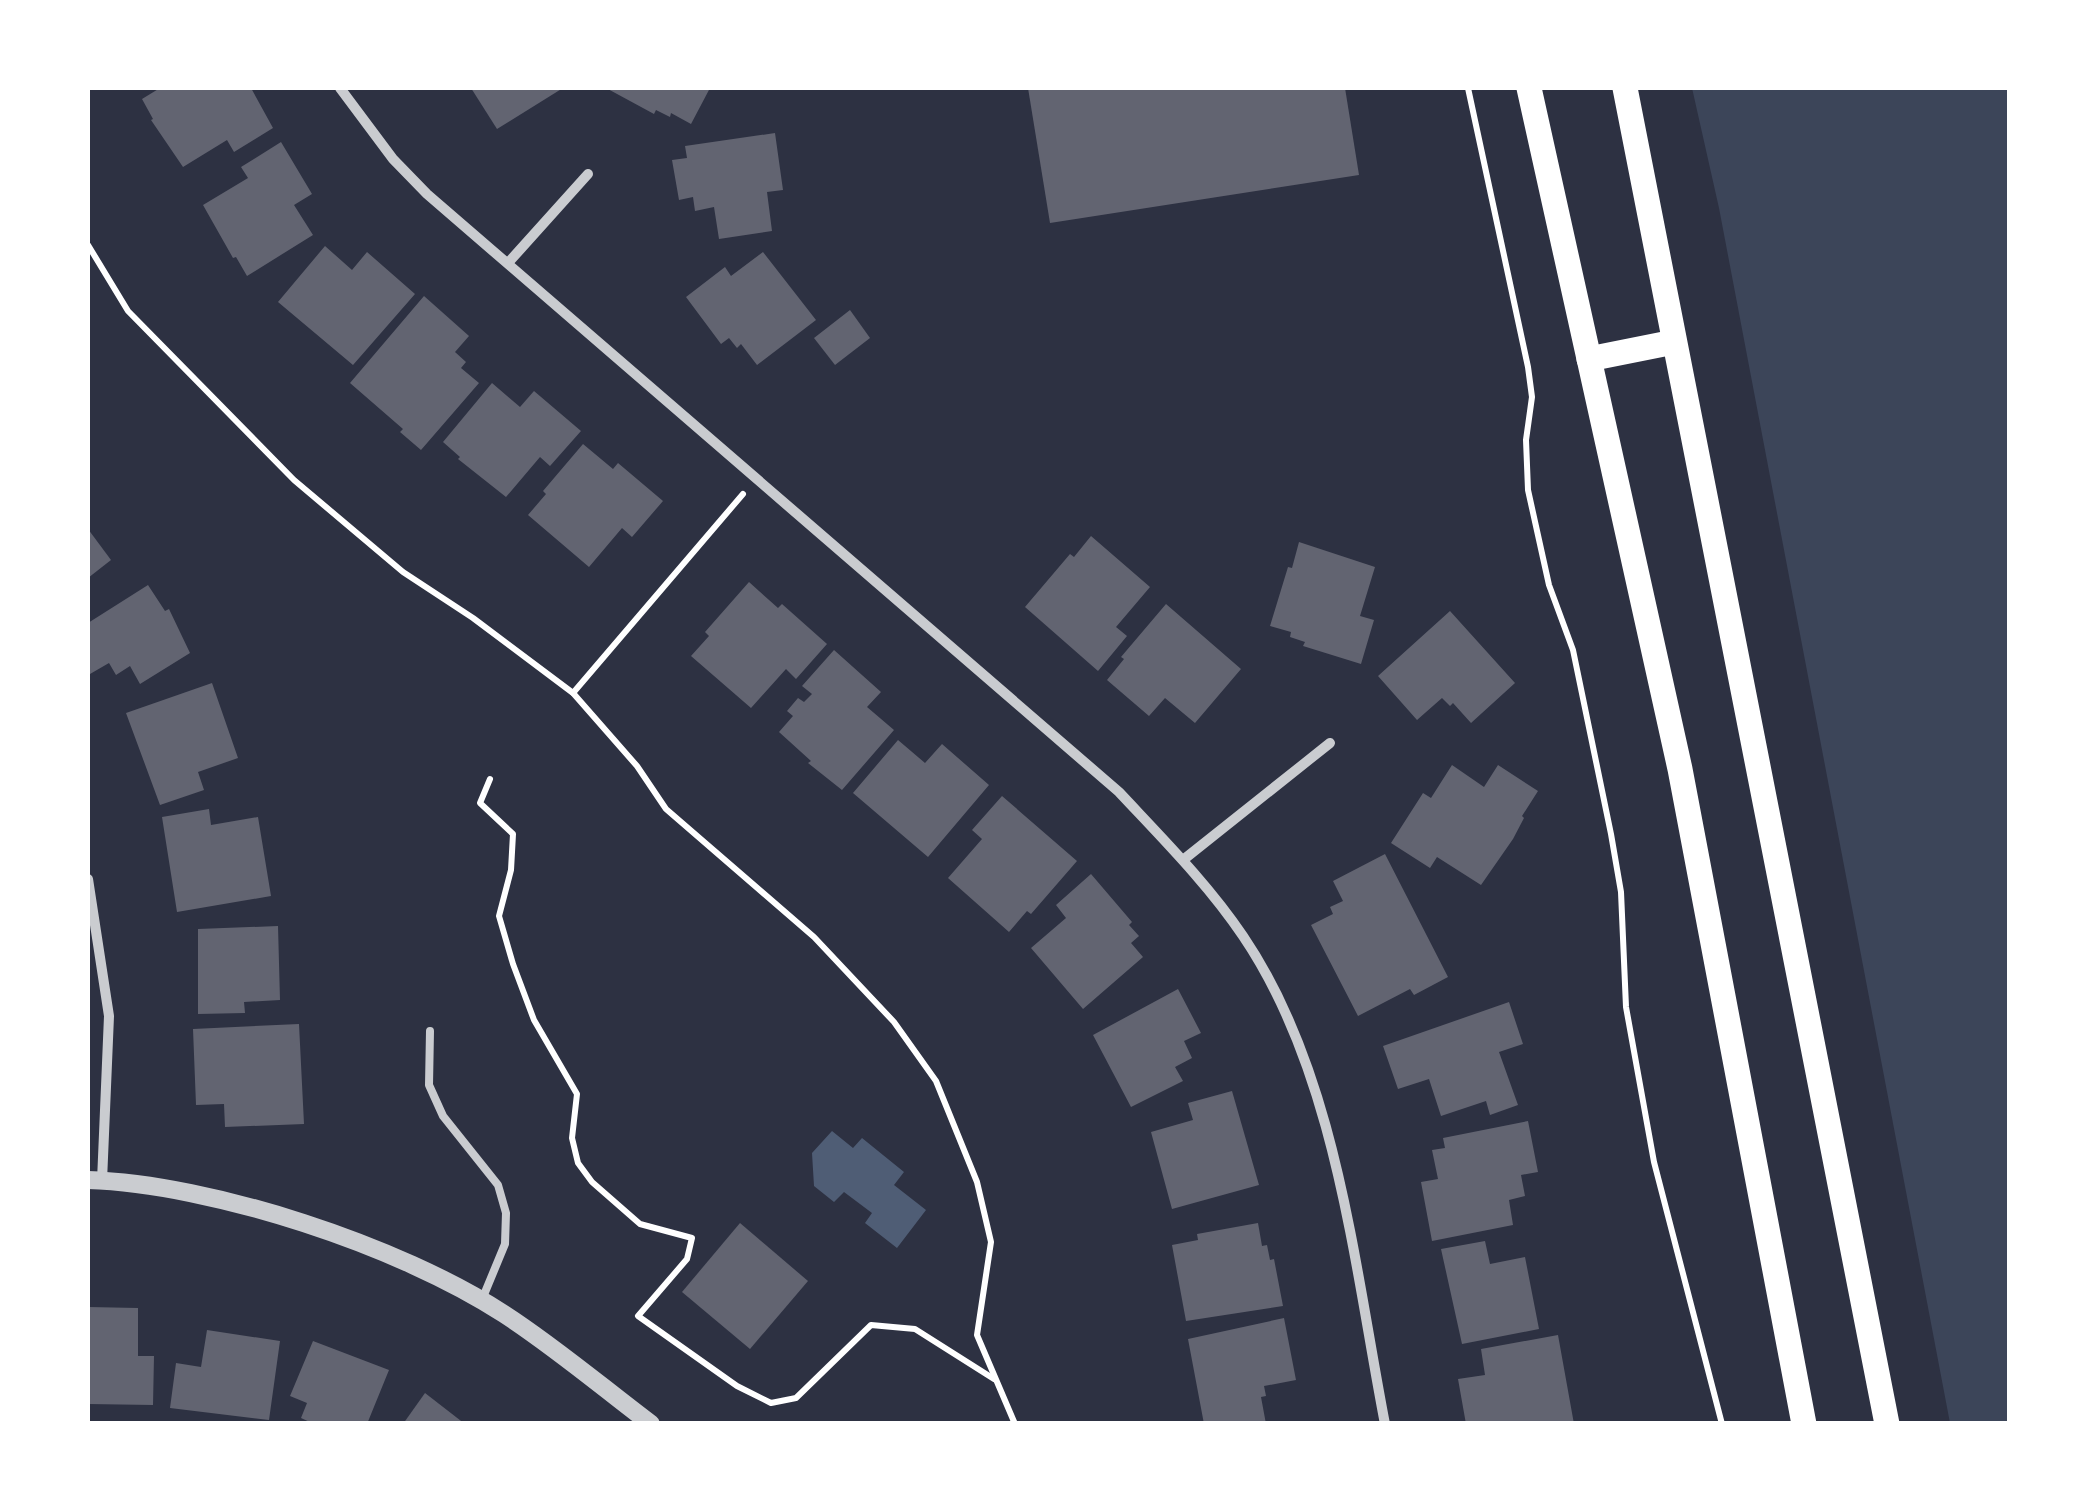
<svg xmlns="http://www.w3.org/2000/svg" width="2097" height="1511" font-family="'DM Sans',sans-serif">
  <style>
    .green { fill: #3c4559 }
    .water { fill: #4f5d75 }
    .building { fill: #626471 }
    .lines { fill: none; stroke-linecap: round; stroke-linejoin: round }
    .path { stroke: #fff; stroke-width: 6 }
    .service { stroke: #caccd0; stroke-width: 8 }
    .minor { stroke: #caccd0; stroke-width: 10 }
    .tertiary { stroke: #caccd0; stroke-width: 18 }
    .primary { stroke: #fff; stroke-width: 25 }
  </style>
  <rect width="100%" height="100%" fill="#2d3142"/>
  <path class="green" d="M1692,88H2009V1423H1950L1719,208Z"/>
  <path class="water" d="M832,1131L853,1148L862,1138L904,1172L894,1185L926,1210L897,1248L865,1223L872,1213L844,1192L834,1202L814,1186L812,1153Z"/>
  <g class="building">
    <path d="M160,88H251L273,128L234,152L227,140L183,167L151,120L153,119L142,99Z"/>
    <path d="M471,88H563L497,129Z"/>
    <path d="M606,88H710L691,124L671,113L670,117L656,110L654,114Z"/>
    <path d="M1028,88H1345L1359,175L1050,223Z"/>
    <path d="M775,133L783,190L767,192L772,231L719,239L714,207L695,211L693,197L679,200L672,160L687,158L685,146Z"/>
    <path d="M281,142L312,194L294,205L313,235L247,276L236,257L233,258L203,205L248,178L241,167Z"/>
    <path d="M325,246L352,270L367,252L415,294L353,365L278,302Z"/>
    <path d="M763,252L816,320L757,365L741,344L737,348L729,338L721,344L686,297L725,267L731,276Z"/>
    <path d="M424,296L469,336L455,352L466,362L461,368L479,383L421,450L400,432L403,429L350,383Z"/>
    <path d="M850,310L870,338L835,365L814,338Z"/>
    <path d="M492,383L520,407L534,391L581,431L550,466L540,457L506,497L458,459L460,457L443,442Z"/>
    <path d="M583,444L613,469L618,463L663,501L632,537L622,528L589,567L528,515L546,494L543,491Z"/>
    <path d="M88,529L111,560L88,578Z"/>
    <path d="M1091,536L1150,587L1116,627L1127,636L1098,671L1025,607L1070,554L1074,557Z"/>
    <path d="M1299,542L1375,567L1360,616L1374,620L1361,664L1303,646L1305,642L1290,637L1291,632L1270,626L1288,567L1292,568Z"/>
    <path d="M749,582L778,608L782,604L827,644L796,679L786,669L751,708L691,656L709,636L705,632Z"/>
    <path d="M148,585L165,611L169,609L190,653L140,684L130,666L116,675L109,663L90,674L88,669V623Z"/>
    <path d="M1166,604L1241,669L1195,723L1165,698L1149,716L1107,680L1124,659L1121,657Z"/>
    <path d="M1450,611L1515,683L1471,723L1453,703L1450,706L1442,698L1417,720L1378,676Z"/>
    <path d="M834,650L881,692L867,707L894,730L842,790L808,763L811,761L779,732L793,716L787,711L798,698L804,702L812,694L802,686Z"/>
    <path d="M212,683L238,758L198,772L204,790L160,805L126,713Z"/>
    <path d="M898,740L925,763L942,744L989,785L928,857L853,793Z"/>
    <path d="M1452,765L1484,787L1498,765L1538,791L1522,816L1524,818L1513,839L1481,885L1437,857L1430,868L1391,843L1423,793L1431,798Z"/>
    <path d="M1002,796L1077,861L1031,914L1027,911L1009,932L948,878L982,839L972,830Z"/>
    <path d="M209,809L211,825L258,817L271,896L177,912L162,817Z"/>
    <path d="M1385,854L1448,977L1414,995L1410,989L1358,1016L1311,925L1333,914L1330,907L1343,901L1333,881Z"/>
    <path d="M1091,874L1132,922L1129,925L1139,936L1131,943L1143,957L1083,1009L1031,948L1066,918L1056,905Z"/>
    <path d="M278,926L280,1000L244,1002L245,1013L198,1014V929Z"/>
    <path d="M1178,989L1201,1033L1184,1041L1192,1058L1175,1067L1183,1081L1131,1107L1093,1035Z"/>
    <path d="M1509,1002L1523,1044L1499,1052L1518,1105L1490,1115L1486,1101L1441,1116L1429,1079L1398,1089L1383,1046Z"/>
    <path d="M299,1024L304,1124L225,1127L224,1104L196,1105L193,1029Z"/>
    <path d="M1232,1091L1259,1185L1172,1209L1151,1132L1193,1120L1188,1103Z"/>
    <path d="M1528,1121L1538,1172L1521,1175L1525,1196L1509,1200L1513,1225L1432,1241L1421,1182L1438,1179L1432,1150L1445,1148L1443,1138Z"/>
    <path d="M740,1223L808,1281L750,1349L682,1292Z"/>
    <path d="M1258,1223L1262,1246L1267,1245L1270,1260L1274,1259L1283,1306L1186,1321L1172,1245L1198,1240L1197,1234Z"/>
    <path d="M1485,1241L1490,1264L1525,1257L1539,1329L1462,1344L1441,1249Z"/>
    <path d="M88,1307L138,1308V1356H154L153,1405L88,1404Z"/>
    <path d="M1284,1318L1296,1380L1264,1386L1266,1396L1261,1397L1266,1424H1204L1188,1339Z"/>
    <path d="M207,1330L280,1341L269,1420L170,1408L176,1363L201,1367Z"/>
    <path d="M1558,1335L1574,1424H1466L1458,1379L1485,1375L1481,1349Z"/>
    <path d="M313,1341L389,1370L367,1424H314L301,1418L307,1403L290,1396Z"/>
    <path d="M425,1393L465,1424H403Z"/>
  </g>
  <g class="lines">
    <g class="path">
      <path d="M1468,88L1528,367L1532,397L1526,440L1528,490L1549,585L1573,650L1611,834L1621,892L1626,1007L1654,1162L1722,1424"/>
      <path d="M88,245L128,311L294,480L403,572L473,618L573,693L637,766L666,809L814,937L894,1022L936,1081L977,1182L991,1242L977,1335L1015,1424"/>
      <path d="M573,693L743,494"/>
      <path d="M490,779L480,803L513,834L511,870L499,916L513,964L534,1020L577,1094L572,1138L578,1163L592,1182L640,1224L692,1238L687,1259L638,1316L737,1386L771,1403L796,1398L871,1325L915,1329L994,1379"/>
    </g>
    <path class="service" d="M430,1031L429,1085L443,1116L498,1185L506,1213L505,1244L481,1302"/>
    <g class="minor">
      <path d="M340,88L393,159L427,194L1119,792C1162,838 1208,884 1243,936C1336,1073 1354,1264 1385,1424"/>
      <path d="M508,263L588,174"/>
      <path d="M1183,860L1330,743"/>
      <path d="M88,879L109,1016L102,1181"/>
    </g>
    <path class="tertiary" d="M88,1180C212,1184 400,1246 504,1314C555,1347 602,1387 651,1424"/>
    <g class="primary">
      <path d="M1529,88L1680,769L1804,1424"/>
      <path d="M1625,88L1887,1424"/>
      <path d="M1589,359L1674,342"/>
    </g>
  </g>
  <rect width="2097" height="1511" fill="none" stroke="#ffffff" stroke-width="180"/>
</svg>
